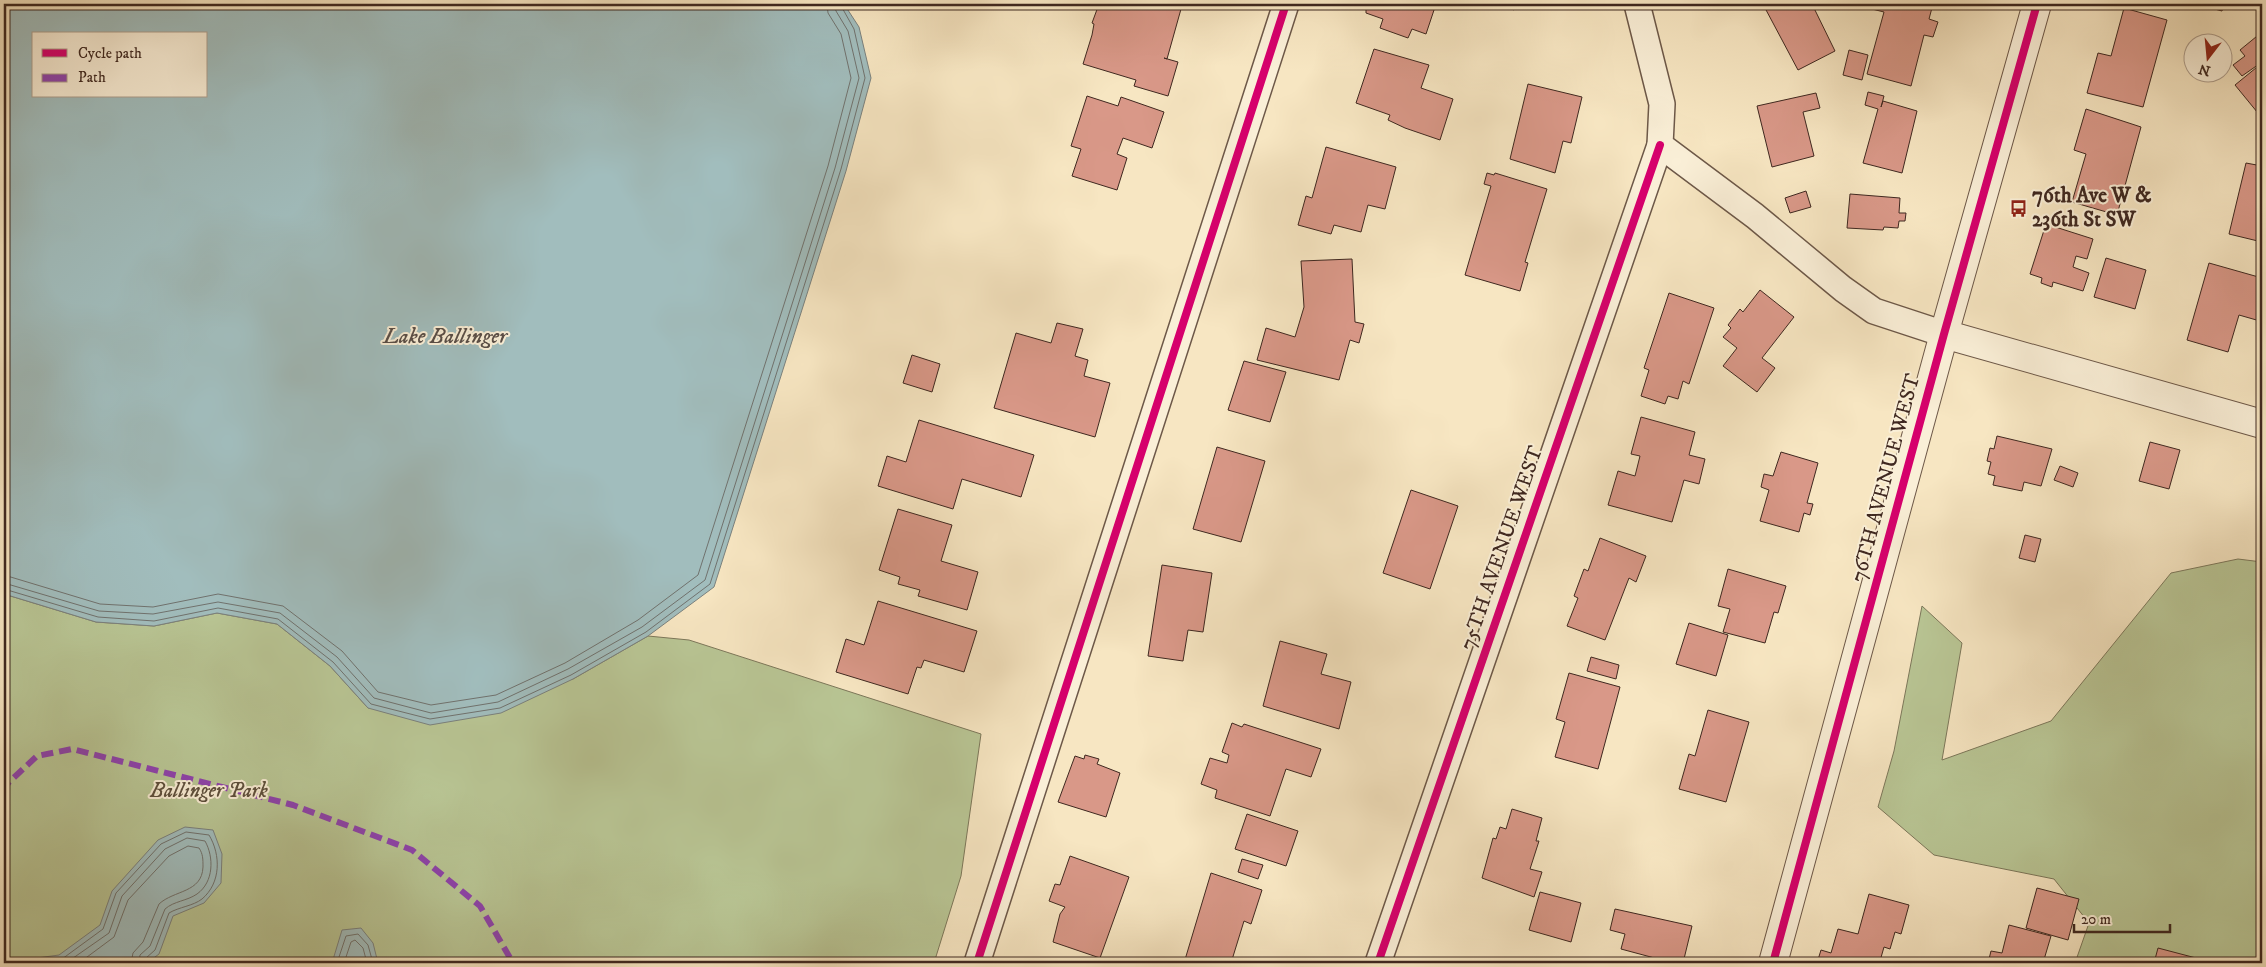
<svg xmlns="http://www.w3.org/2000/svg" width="2266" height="967" font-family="'IM FELL DW Pica',serif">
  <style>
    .green { fill: #b9c695; stroke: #7c775a }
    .water { fill: #a1bdbd; stroke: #7a817e; fill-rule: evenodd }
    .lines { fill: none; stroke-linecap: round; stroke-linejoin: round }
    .shore { stroke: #70726e; stroke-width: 1 }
    .building { fill: #d99888; stroke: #3f2820 }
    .minor-casing { stroke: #6d5848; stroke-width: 28 }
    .tertiary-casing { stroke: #6d5848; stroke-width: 30 }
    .minor { stroke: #faefd7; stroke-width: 25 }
    .tertiary { stroke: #faefd7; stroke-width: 28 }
    .quiet { stroke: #8e44ad; stroke-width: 6; stroke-dasharray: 12 6; stroke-linecap: butt }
    .cycleway-casing { stroke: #faefd7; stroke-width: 11 }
    .cycleway { stroke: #d6006c; stroke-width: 8 }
    .labels { text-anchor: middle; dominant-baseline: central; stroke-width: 4; stroke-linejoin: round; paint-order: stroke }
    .poi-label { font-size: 21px; font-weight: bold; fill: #3f2820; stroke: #faefd7; text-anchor: start }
    .street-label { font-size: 21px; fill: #3f2820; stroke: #faefd7 }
    .park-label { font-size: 21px; font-style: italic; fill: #5e503d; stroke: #faefd7 }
    .water-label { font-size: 22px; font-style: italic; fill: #584d47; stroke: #faefd7 }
  </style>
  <rect width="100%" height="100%" fill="#f7e6c2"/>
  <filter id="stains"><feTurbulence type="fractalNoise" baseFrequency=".004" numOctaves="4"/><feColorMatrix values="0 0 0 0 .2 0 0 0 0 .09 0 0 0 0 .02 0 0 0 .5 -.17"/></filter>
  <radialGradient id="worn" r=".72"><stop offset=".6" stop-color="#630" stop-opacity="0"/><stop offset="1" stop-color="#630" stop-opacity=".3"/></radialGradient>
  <g class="green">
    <path d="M2238,559L2262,562V961L2244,963H2130L2121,960L2120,963H2075L2089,923L2054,879L1934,855L1878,807L1894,751L1922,606L1962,643L1942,760L2051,721L2171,573Z"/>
    <path d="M4,594L96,622L154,626L217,613L277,624L330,666L368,708L573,679L648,636L689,640L981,734L961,876L934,963H4Z"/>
  </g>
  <g class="water">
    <path d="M4,4H844L859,27L871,78L846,171L714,587L648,636L573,679L501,713L430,725L368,708L330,666L277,624L217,613L154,626L96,622L4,594ZM34,34H206V96H34Z"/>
    <path d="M185,827L213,830L222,854L221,883L204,903L173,916L159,954L147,963H35L37,958L59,955L100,925L112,891L158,840Z"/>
    <path d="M361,928L373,943L378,963H332L342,930Z"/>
  </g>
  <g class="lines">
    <g class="shore">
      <path d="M4,575L100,604L153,607L218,594L283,606L342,651L378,692L431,705L496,695L565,663L638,620L698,575L828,166L851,78L841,34L828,13L827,4"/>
      <path d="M4,583L99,611L153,614L218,602L280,613L337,657L374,698L431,713L498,702L568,669L642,627L705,580L835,168L859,78L848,31L836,11L834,4"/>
      <path d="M4,589L98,617L154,621L218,608L278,619L333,662L371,704L430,719L500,708L571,675L646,632L710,584L841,169L865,78L854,29L840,4"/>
      <path d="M41,963L62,959L103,929L116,893L161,844L186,832L209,835C221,855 221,883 202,899C193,906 179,907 169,913L155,950L146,958L145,963"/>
      <path d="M66,963L109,933L122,896L165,849L187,838L205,841C214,857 214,882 197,894C187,901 174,901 165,909L150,946L140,955L139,963"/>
      <path d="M79,963L114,937L128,900L169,856L188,846L199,848C203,854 203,859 203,867C202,893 174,890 159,904L143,942L133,953L131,963"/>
      <path d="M337,963L346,936L358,934L368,945L373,963"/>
      <path d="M344,963L351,942L355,940L363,948L367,963"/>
    </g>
  </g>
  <g class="building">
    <path d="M1099,4H1164L1181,9L1167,59L1164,58L1178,62L1168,96L1134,86L1136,80L1083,64L1092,35L1094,24L1092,23Z"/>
    <path d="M1366,4H1436L1426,34L1412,29L1408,38L1380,28L1383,19L1366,13Z"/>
    <path d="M1504,4H1518L1514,10Z"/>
    <path d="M1773,4H1812L1835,51L1798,70L1765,8Z"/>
    <path d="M1874,4H1933L1929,19L1938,22L1933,37L1924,35L1911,86L1867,74L1884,12L1872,9Z"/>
    <path d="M2196,4H2224L2222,11Z"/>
    <path d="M2124,8L2167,20L2143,107L2087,93L2098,53L2111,56Z"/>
    <path d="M2262,32V62L2242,76L2233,65L2245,56L2240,50Z"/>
    <path d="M1374,49L1429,65L1421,88L1453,99L1440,140L1405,128L1388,120L1390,115L1356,103Z"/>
    <path d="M1849,50L1868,55L1862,80L1843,75Z"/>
    <path d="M2262,63V118L2235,85Z"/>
    <path d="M1528,84L1582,97L1571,143L1563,141L1555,173L1510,159Z"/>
    <path d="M1868,92L1884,96L1881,107L1883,101L1917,111L1902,173L1863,163L1878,109L1865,105Z"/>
    <path d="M1816,93L1820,108L1803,112L1814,156L1772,167L1757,106Z"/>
    <path d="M1087,96L1118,106L1121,97L1164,112L1152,148L1123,138L1117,154L1127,158L1117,190L1072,176L1081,149L1071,146Z"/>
    <path d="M2086,109L2141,127L2117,215L2072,202L2086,154L2074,150Z"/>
    <path d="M1326,147L1396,167L1385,209L1368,205L1361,232L1334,225L1331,234L1298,225L1306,196L1312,198Z"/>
    <path d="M2246,163L2262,166V242L2229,234Z"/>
    <path d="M1487,173L1494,175L1495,173L1547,189L1525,262L1528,263L1520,291L1465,275L1491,186L1484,184Z"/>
    <path d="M1806,191L1811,207L1790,213L1785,198Z"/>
    <path d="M1850,194L1900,198L1899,213H1906L1905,221H1899L1898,228L1884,227L1883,230L1847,228Z"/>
    <path d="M2046,224L2093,239L2087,259L2076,256L2073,267L2089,273L2083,291L2053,282L2052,287L2041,283L2042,278L2030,274Z"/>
    <path d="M2106,258L2146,270L2135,309L2094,297Z"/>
    <path d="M1352,259L1355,322L1364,324L1359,343L1350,340L1339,380L1257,360L1266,328L1295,337L1304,307L1301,261Z"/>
    <path d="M2209,263L2262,278V313L2260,321L2239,315L2228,352L2187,340Z"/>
    <path d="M1760,290L1794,317L1762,358L1775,368L1757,392L1723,366L1737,348L1723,337L1731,328L1728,325L1740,309L1743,312Z"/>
    <path d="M1669,293L1714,308L1689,384L1683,381L1678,399L1668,396L1665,404L1641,396L1649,370L1644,368Z"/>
    <path d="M1057,323L1083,329L1075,356L1088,360L1084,376L1110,383L1095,437L994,408L1016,333L1051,343Z"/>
    <path d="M912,355L940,364L932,392L903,383Z"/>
    <path d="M1244,361L1286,372L1270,422L1228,410Z"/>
    <path d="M1641,417L1695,432L1689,455L1705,459L1699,484L1684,480L1672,522L1608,505L1618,471L1635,476L1640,456L1631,454Z"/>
    <path d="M919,420L1034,455L1021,497L962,479L953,509L878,486L887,456L906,462Z"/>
    <path d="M1997,436L2052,449L2041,486L2024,482L2022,491L1993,485L1995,476L1988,474L1991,462L1987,461L1990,448L1994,449Z"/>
    <path d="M2150,442L2180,450L2169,489L2139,481Z"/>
    <path d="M1217,447L1265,461L1241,542L1193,529Z"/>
    <path d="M1781,452L1818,463L1807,503L1813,504L1810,515L1804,513L1799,532L1760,521L1769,490L1761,487L1764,474L1773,476Z"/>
    <path d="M2060,466L2078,473L2073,487L2054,480Z"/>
    <path d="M1411,490L1458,506L1430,589L1383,573Z"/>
    <path d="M898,509L952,525L941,561L978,572L967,610L918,596L920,590L898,584L900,577L879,570Z"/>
    <path d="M2025,535L2041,539L2035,562L2019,558Z"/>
    <path d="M1600,538L1646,556L1636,582L1629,578L1605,640L1567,626L1578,598L1574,596L1584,569L1588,571Z"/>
    <path d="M1162,565L1212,573L1203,632L1188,630L1183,661L1148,656Z"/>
    <path d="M1728,569L1786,586L1778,613L1774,612L1765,643L1723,632L1730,609L1718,606Z"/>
    <path d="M878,601L977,631L964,672L924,660L921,668L917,667L908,694L836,672L846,639L864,645Z"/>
    <path d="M1689,623L1728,635L1716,676L1676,664Z"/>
    <path d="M1280,641L1327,654L1321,674L1351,682L1339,729L1263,706Z"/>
    <path d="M1591,657L1619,665L1616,679L1587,671Z"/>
    <path d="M1569,673L1620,687L1598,769L1555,757L1565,722L1556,719Z"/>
    <path d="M1708,710L1749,722L1726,802L1679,789L1689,754L1695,756Z"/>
    <path d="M1232,723L1242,727L1244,724L1321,749L1311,777L1286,769L1270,816L1215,798L1217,790L1201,784L1210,758L1227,763L1229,755L1222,752Z"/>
    <path d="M1085,755L1099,759L1097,764L1120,773L1106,817L1058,802L1075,756L1084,759Z"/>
    <path d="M1512,809L1542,818L1536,841H1539L1530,869L1542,872L1534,897L1482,878L1493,838L1496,839L1500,827L1506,829Z"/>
    <path d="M1247,814L1298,831L1286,866L1235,849Z"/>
    <path d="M1070,856L1129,877L1100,958L1053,942L1060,914L1065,907L1049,901L1055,884L1060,885Z"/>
    <path d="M1242,859L1263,865L1258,879L1238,872Z"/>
    <path d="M1211,873L1262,890L1251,924L1244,921L1231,963H1184Z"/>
    <path d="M2037,888L2079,899L2068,940L2026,928Z"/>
    <path d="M1540,892L1581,903L1571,942L1529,930Z"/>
    <path d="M1869,894L1909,905L1901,934L1895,932L1890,949L1884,947L1880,961L1890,963H1817L1821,950L1831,953L1838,929L1858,934Z"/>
    <path d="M1615,909L1692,926L1683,963H1661L1662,960L1621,949L1625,934L1610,930Z"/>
    <path d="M2009,925L2051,936L2043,963H1988L1991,951L2002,953Z"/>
    <path d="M2158,948L2215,963H2154Z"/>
  </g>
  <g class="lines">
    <defs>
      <g id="minor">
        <path d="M1637,4L1662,104L1660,145L1755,216L1843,289L1874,311L1944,334"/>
        <path d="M977,963L1286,4"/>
        <path d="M1378,963L1660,145"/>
      </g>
      <g id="tertiary">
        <path d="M1944,334L2262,424"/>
        <path d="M1773,963L1944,334L2037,4"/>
      </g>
    </defs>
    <use href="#minor" class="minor-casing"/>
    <use href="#tertiary" class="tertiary-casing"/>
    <use href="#minor" class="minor"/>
    <use href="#tertiary" class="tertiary"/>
    <path class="quiet" d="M4,792L8,783L37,756L72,749L293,805L412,850L480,906L513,963"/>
    <defs>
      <g id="cycleway">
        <path d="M977,963L1286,4"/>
        <path d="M1378,963L1660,145"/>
        <path d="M1773,963L1944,334L2037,4"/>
      </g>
    </defs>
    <use href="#cycleway" class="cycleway-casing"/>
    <use href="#cycleway" class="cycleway"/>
  </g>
  <defs>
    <symbol id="bus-bare" viewBox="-9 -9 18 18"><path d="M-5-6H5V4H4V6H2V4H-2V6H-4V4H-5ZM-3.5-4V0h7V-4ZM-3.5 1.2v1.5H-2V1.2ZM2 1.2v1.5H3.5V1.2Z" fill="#8f2418" stroke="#faefd7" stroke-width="2.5" paint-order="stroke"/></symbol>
  </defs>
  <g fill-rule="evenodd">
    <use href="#bus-bare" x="2006" y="196" width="25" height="25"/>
  </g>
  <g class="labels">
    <g class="poi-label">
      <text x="2032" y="196">76th Ave W &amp;<tspan x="2032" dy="24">236th St SW</tspan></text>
    </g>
    <g class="street-label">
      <text transform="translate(1886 478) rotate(-75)">76TH AVENUE WEST</text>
      <text transform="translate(1502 548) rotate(-71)">75TH AVENUE WEST</text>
    </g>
    <g class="park-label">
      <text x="209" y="791">Ballinger Park</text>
    </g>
    <g class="water-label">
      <text x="445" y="336">Lake Ballinger</text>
    </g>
  </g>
  <rect width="2266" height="967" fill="none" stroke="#f7e6c2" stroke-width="20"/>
  <rect x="5" y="5" width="2256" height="957" fill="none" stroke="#3f2820" stroke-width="2.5"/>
  <rect x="10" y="10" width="2246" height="947" fill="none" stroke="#3f2820"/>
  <rect x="32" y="32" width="175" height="65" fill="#faefd7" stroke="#af9f8e"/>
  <rect x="42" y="49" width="25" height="8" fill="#d6006c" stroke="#af9f8e"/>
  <text x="78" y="58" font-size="15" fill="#3f2820">Cycle path</text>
  <rect x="42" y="74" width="25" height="8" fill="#8e44ad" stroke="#af9f8e"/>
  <text x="78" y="82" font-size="15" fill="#3f2820">Path</text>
  <g transform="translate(2208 58) rotate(196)"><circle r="24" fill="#faefd7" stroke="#af9f8e"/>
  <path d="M0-4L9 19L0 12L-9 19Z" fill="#8f2418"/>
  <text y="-8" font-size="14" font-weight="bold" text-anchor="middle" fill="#3f2820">N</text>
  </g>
  <path d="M2074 924v8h96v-8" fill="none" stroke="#3f2820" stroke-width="2.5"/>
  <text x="2081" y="924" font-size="15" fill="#3f2820" stroke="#faefd7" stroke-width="4" paint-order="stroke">20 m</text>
  <rect width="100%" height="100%" filter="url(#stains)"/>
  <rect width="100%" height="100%" fill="url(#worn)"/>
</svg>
